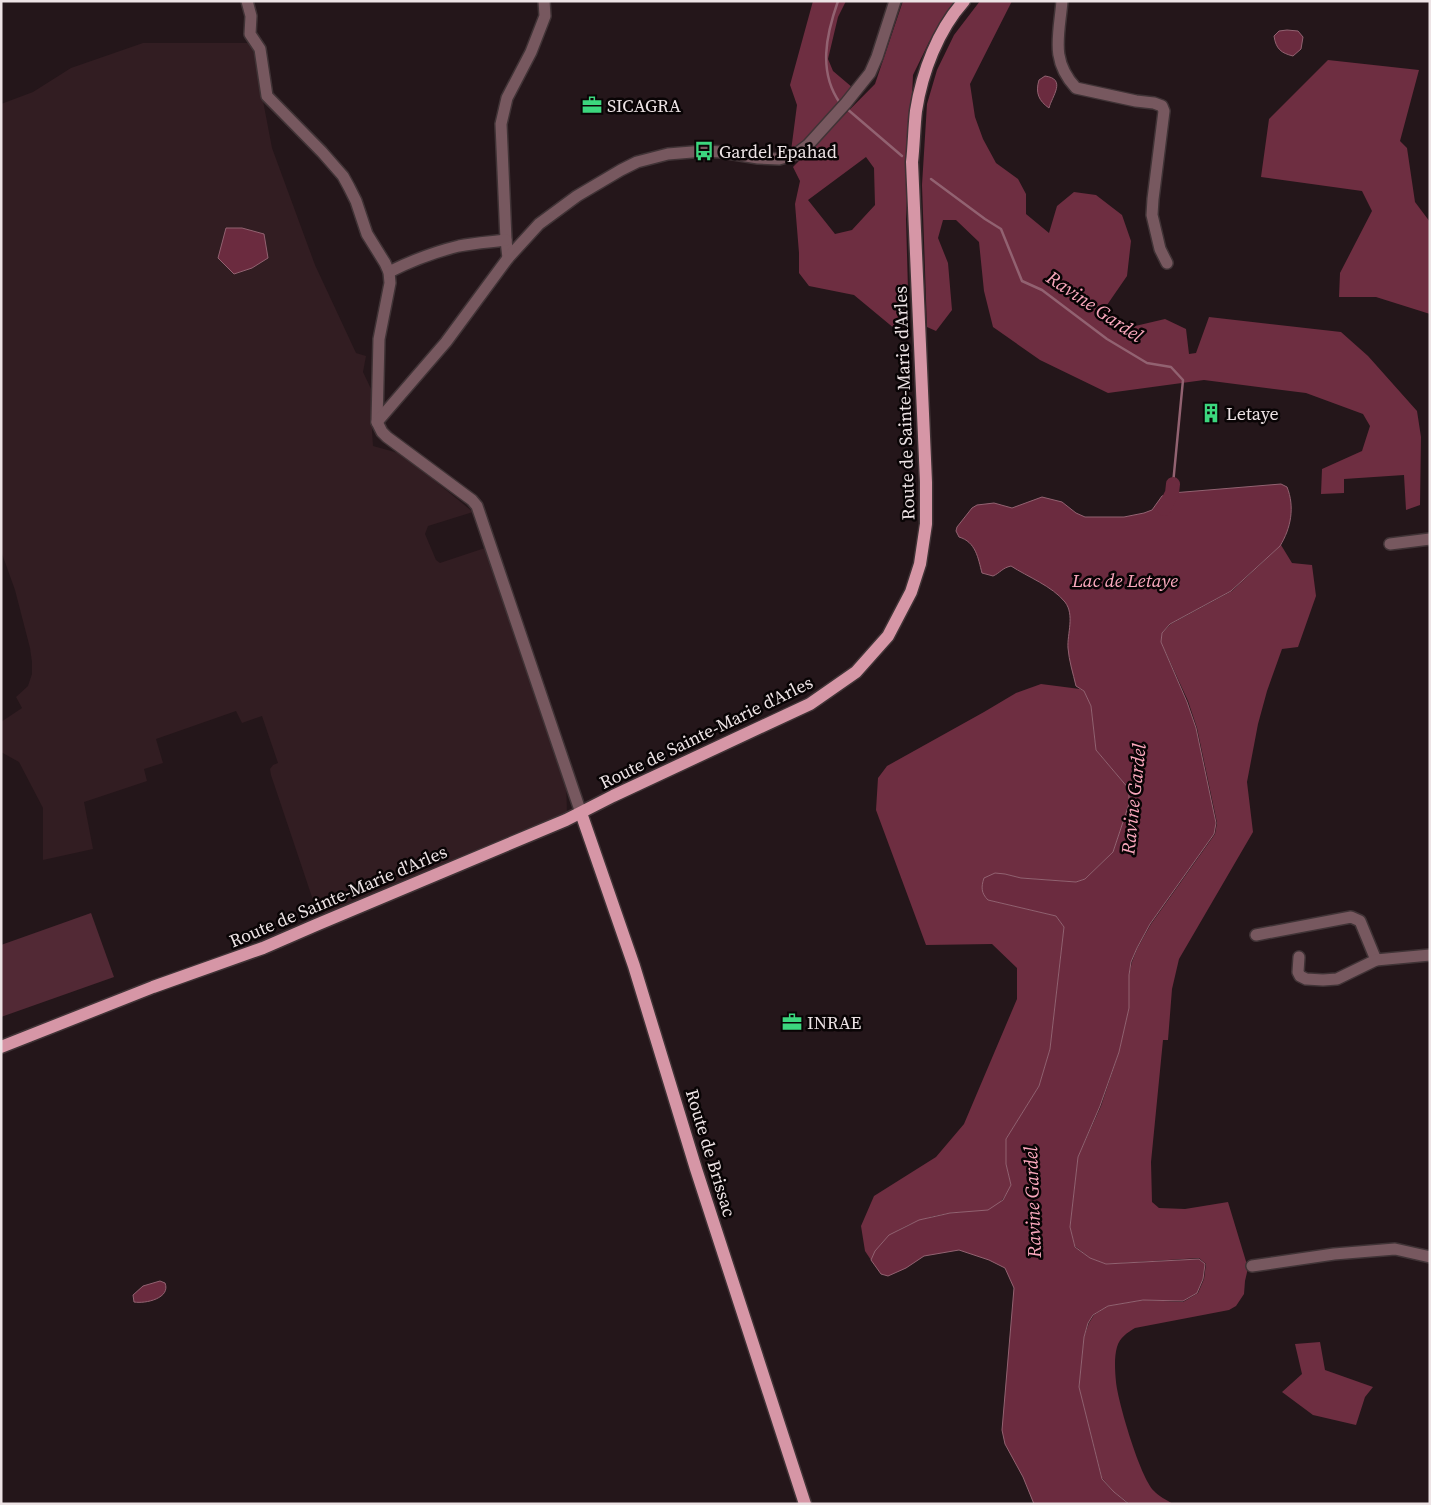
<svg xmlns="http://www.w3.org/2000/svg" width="1431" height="1505" font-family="'Source Serif 4',serif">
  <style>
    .built { fill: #321d22 }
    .green { fill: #522935 }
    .forest { fill: #6e2e41; fill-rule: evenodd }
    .water { fill: #6b2b3f; stroke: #926271 }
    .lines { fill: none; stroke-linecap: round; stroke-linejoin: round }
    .stream { stroke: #926271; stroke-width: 2.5 }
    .river { stroke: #6b2b3f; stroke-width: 14 }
    .minor-casing { stroke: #403336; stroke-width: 14 }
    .major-casing { stroke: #403336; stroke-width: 15 }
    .minor { stroke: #77585f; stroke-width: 11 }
    .major { stroke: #d696a6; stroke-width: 12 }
    .labels { text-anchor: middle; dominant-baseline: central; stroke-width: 5; stroke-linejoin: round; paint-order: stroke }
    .poi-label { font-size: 18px; fill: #ede3e5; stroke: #090405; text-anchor: start }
    .street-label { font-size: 18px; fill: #ede3e5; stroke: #090405 }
    .water-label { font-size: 19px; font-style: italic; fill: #fba9be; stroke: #090405 }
  </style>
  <rect width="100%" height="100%" fill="#24161a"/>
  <path class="built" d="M143,43H252L272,148L315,265L356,353L366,356L363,372L372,391L375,414L372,431L373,446L402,454L473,512L428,526L425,534L436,560L440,563L488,547L566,780L567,814L327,915L316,909L271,775L270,769L273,765L278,763L262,716L242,723L236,711L156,739L163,763L144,769L147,781L84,802L93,849L43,860V808L19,762L1,752V722L22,708L16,697L28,686L32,674V662L30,648L15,590L1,551V104L33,92L71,68Z"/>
  <path class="green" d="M91,913L114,977L1,1017V945Z"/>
  <g class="forest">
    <path d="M813,1H846L838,17L828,59L833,71L853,88L806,143L791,151L797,105L790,85Z"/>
    <path d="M903,1H956L929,42L913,75L906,219L909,326L895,329L854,295L809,286L799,273V253L795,204L800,181L793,167L875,84ZM866,157L874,168L875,205L852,230L835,234L808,200Z"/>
    <path d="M980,1H1012L970,84L975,117L983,139L996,163L1018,179L1026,194V214L1049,233L1057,206L1074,192L1096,195L1122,215L1131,241L1127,276L1107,305L1109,320L1131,327L1165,319L1186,329L1189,354L1196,353L1209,317L1341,332L1368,356L1417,411L1421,437L1420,505L1406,510L1404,475L1344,479V493L1321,494L1322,469L1362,451L1370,426L1363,414L1306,393L1204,380L1108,393L1040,360L993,327L984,291L979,242L956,220H943L938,238L948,263L952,310L936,331L927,327L922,185L927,104L937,70L954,35Z"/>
    <path d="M1328,60L1419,70L1400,141L1407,148L1415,202L1430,222V314L1376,297H1339L1340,273L1372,211L1362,191L1261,177L1269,119Z"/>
    <path d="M1281,545L1292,563L1312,565L1316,596L1298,647L1282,649L1267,691L1258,724L1247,782L1253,832L1179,959L1172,989L1168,1040H1163L1151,1162L1152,1202L1159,1208L1185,1209L1228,1202L1248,1268L1245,1281L1244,1294L1236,1306L1229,1310L1135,1328C1127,1333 1120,1337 1117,1347C1114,1357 1115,1371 1116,1382C1118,1402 1140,1477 1154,1491C1158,1496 1167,1500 1173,1504H1130L1114,1492L1102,1478L1079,1387L1084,1337L1089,1323L1094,1315L1108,1306L1144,1300L1183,1302L1198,1293L1204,1279L1206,1264L1199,1258L1106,1264L1090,1258L1075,1246L1070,1227L1078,1157L1101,1106L1119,1052L1129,1008V975L1132,962L1137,949L1151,924L1215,834L1217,823L1197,728L1188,701L1161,642L1162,633L1171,624L1232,591Z"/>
    <path d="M1041,684L1080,689L1084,691L1088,698L1091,706L1096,750L1129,789V804L1113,852L1085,879L1076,882L1021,878L1005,874L988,900L1056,916L1064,927L1050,1049L1039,1086L1006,1139V1164L1011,1185C1006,1195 1000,1206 988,1210C978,1213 961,1211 950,1213C919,1218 884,1230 871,1260L865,1251L861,1226L874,1196L936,1157L964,1124L1017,999V968L992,944L926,945L876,810L878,778L887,766L984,712L1016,693Z"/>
    <path d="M1320,1342L1325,1370L1373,1387L1365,1397L1356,1425L1313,1415L1282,1392L1302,1374L1295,1344Z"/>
  </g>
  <g class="water">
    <path d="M1287,30L1298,31L1303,37L1301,49L1293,56C1281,53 1276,49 1274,36L1279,31Z"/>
    <path d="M1045,76C1067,79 1052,96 1049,108C1039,101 1035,93 1039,80Z"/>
    <path d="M226,228H242L264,234L268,258L252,268L234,274L218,258Z"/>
    <path d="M1281,484L1287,487C1295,507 1291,528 1280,546L1231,591L1170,624L1162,633L1161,642L1187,702L1196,728L1216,823L1214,834L1150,924L1137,948L1131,962L1129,975V1008L1119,1052L1100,1106L1078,1157L1070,1227L1075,1247L1090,1258L1106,1264L1199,1259L1205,1264L1203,1279L1197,1293L1183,1301L1143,1300L1108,1306L1093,1315L1088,1323L1084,1337L1079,1387L1102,1479L1114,1492L1129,1504H1034L1023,1477L1005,1444L1002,1430L1014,1288L1005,1268L989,1260L959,1250L924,1256L906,1268L888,1276L881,1274L871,1260L875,1251L889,1235L919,1220L950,1213L988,1210L1003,1200L1011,1185L1006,1164V1139L1039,1086L1050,1049L1064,927L1056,916L988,900C981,893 981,887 984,878L995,873L1005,874L1021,878L1076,882L1085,879L1113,852L1129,804V789L1096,750L1091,706L1084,691L1076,686C1073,673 1069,661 1068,648C1067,634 1075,615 1065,602C1052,586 1028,577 1011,566C1002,568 1000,573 993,576L982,573C978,558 976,542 959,537L956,531L957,527L972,508L977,505L994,503L1012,508L1042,497L1062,502L1076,513L1085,517H1124L1144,513L1152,510L1162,496L1172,493Z"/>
    <path d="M160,1281L165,1283C171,1298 146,1304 134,1302L133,1295L143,1286Z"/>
  </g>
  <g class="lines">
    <g class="stream">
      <path d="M838,1C826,35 818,72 840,103"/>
      <path d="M846,108L902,156"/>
      <path d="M931,179L985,219L1001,229L1022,281L1042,290L1107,339L1147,363L1171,367L1183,380L1173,484"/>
    </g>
    <path class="river" d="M1164,509L1172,493L1173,484"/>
    <defs>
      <g id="minor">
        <path d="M247,1L251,16L250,34L260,49L267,96L322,152L343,176L349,187L356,201L367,234L385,263L389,272L390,283L379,339L377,422L382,432L387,437L472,500L477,506L581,813"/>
        <path d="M1062,1C1059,36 1050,60 1076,88L1136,101L1154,103L1162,106L1164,111L1153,199L1152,215L1160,249L1167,263"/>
        <path d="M508,258L506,240L501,124L507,98L531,52L545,16L544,1"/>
        <path d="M389,272C411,261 434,252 459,246C474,243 490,242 506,240"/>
        <path d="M377,422L446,342L508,258L539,224L577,196L621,170L637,162L668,154L704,151L722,152L758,158L779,159L796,154L808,145L846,103L870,73L877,57L895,1"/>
        <path d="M1390,544L1430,539"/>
        <path d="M1256,935L1351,917L1360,921L1376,960L1430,955"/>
        <path d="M1299,957L1298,972L1300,976L1306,979L1323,980L1337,979L1376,960"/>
        <path d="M1252,1266L1334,1254L1395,1249L1430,1257"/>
      </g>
      <g id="major">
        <path d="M581,813L634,966L696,1169L805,1504"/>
        <path d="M1,1047L153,987L263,948L316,925L566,820L613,796L810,704L856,672L888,636L911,592L920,564L926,524V482L912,162C914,145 914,128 916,111C922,72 938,30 964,1"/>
      </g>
    </defs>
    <use href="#minor" class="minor-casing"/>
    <use href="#major" class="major-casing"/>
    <use href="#minor" class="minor"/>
    <use href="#major" class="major"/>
  </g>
  <defs>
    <symbol id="office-bare" viewBox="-9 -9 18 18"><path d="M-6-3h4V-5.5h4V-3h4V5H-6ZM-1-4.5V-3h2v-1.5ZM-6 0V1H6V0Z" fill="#3cd77e" stroke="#090405" stroke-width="2.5" paint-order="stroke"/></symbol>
    <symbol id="bus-bare" viewBox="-9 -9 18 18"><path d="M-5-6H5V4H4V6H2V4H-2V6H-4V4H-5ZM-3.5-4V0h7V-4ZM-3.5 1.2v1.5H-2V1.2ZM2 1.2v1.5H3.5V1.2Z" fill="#3cd77e" stroke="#090405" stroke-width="2.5" paint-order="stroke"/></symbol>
    <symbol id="building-bare" viewBox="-9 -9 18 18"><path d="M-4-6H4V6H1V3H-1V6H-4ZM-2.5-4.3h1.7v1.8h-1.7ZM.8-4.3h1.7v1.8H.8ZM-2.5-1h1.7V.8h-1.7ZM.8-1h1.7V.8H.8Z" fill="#3cd77e" stroke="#090405" stroke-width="2.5" paint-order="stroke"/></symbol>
  </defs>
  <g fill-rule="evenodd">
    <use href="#office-bare" x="578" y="91" width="28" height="28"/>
    <use href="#bus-bare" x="690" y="137" width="28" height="28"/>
    <use href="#building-bare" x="1197" y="399" width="28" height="28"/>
    <use href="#office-bare" x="778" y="1008" width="28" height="28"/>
  </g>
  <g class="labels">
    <g class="poi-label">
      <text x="607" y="105">SICAGRA</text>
      <text x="719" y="151">Gardel Epahad</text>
      <text x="1226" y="413">Letaye</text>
      <text x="807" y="1022">INRAE</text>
    </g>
    <g class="street-label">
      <text transform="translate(904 403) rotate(-92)">Route de Sainte-Marie d'Arles</text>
      <text transform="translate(706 732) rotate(-26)">Route de Sainte-Marie d'Arles</text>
      <text transform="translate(338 896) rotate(-23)">Route de Sainte-Marie d'Arles</text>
      <text transform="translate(711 1153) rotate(73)">Route de Brissac</text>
    </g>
    <g class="water-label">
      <text transform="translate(1095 306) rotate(34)">Ravine Gardel</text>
      <text x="1125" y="580">Lac de Letaye</text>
      <text transform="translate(1133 799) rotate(-84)">Ravine Gardel</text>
      <text transform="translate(1032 1202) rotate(-92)">Ravine Gardel</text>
    </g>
  </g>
  <rect width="1431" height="1505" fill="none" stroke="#ede3e5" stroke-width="5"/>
</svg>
